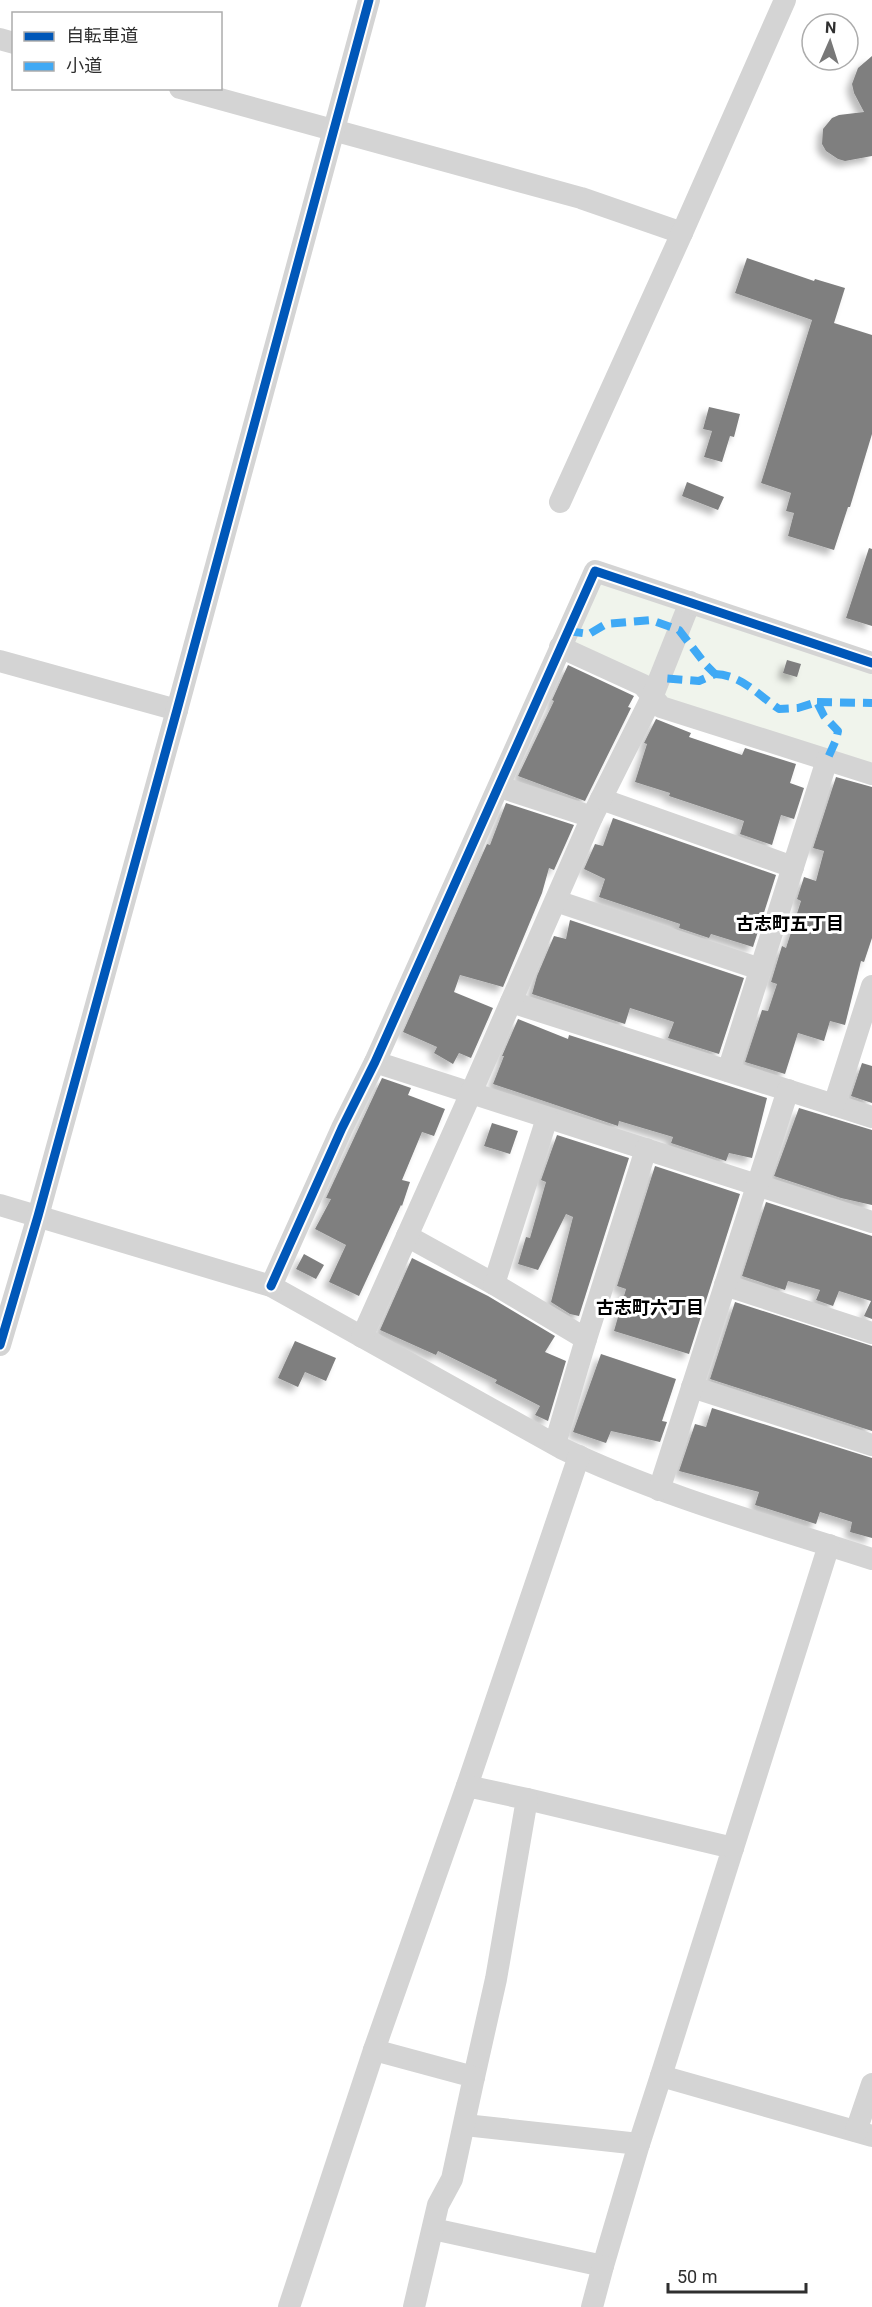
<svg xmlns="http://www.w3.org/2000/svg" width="872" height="2307" font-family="Roboto,'Noto Sans JP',sans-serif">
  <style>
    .green { fill: #f0f4ec }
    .building { fill: #7f7f7f; filter: url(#shadow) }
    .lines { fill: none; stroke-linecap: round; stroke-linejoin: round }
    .minor { stroke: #d4d4d4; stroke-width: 22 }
    .quiet { stroke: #3fa9f5; stroke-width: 8; stroke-dasharray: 15 8; stroke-linecap: butt }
    .cycleway-casing { stroke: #fff; stroke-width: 13 }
    .cycleway { stroke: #0057b8; stroke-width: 9 }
    .labels { text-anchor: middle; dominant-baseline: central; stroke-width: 6; stroke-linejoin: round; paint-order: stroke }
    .neighbourhood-label { font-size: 18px; font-weight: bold; fill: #000; stroke: #fff }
  </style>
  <defs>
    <filter id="shadow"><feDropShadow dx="-5.5" dy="5.5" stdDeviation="3" flood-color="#0004"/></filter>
  </defs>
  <rect width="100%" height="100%" fill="#fff"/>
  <path class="green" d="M590,564L872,654V769L663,699L554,639Z"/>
  <g class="building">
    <path d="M872,56V156L845,161L838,159L826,151L822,144L823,129L832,118L839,115L864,112L854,93L852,84L858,68Z"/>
    <path d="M747,258L814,281L815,279L845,288L834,323L872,335V434L850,507H848L834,550L788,536L794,513L786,511L791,493L761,483L812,320L735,293Z"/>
    <path d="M709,407L740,414L734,437L730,436L722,462L704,457L712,431L703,429Z"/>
    <path d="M687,482L724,497L718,510L682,496Z"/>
    <path d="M869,548L872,549V626L846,618Z"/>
    <path d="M787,660L801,664L797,677L783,673Z"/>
    <path d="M568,665L634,696L628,707L631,708L585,801L518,776L554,701L552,700Z"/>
    <path d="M656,719L691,733L689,737L742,755L745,748L796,764L790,783L804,788L794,819L781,815L772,845L740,834L744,821L669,796L670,793L635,782L647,744L644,743Z"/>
    <path d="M836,777L872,787V938L864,962L861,961L845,1025L830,1021L824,1041L798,1033L785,1074L745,1062L762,1010L768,1011L777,984L771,982L782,946L786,948L801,901L797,899L804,877L816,881L824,851L813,848Z"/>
    <path d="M506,803L574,825L554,870L549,868L542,893L503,987L460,975L454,992L493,1008L471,1058L459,1053L453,1064L434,1053L437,1047L403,1032L487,844L490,845Z"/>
    <path d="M613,818L776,875L753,947L711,934L709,938L679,928L680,924L599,897L605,879L584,869L595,844L603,846Z"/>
    <path d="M570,920L744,978L719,1054L668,1038L674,1022L630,1008L625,1024L532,994L537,976L554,936L566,939Z"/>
    <path d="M518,1019L568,1039L569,1035L767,1098L752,1158L729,1153L726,1161L671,1143L673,1137L619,1121L618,1126L493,1084L504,1056H502Z"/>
    <path d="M862,1063L872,1066V1103L851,1096Z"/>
    <path d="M382,1078L411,1088L408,1095L445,1109L434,1136L422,1132L402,1180L410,1182L402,1206L401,1205L359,1296L329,1282L346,1245L315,1229L331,1199L326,1198Z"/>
    <path d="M799,1108L872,1130V1205L841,1198L774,1176Z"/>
    <path d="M492,1123L518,1131L510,1154L484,1146Z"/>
    <path d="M557,1135L629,1158L579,1316L570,1314L551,1302L573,1217L566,1214L538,1270L518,1264L526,1237L530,1238L546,1182L541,1180Z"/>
    <path d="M655,1166L740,1194L689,1354L614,1331L626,1289L617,1286Z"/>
    <path d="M766,1202L872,1236V1319L864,1316L871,1301L839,1291L833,1306L816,1300L820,1290L788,1281L785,1290L742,1276Z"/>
    <path d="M304,1254L324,1265L316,1279L296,1269Z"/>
    <path d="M412,1258L488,1296L555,1336L545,1352L566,1361L548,1421L535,1415L540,1406L495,1383L497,1380L438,1351L436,1355L380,1330Z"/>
    <path d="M735,1302L872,1346V1431L710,1379Z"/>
    <path d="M295,1341L336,1358L326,1381L305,1372L298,1387L278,1378Z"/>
    <path d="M601,1354L676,1379L662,1421L667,1422L660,1442L611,1431L606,1443L573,1432Z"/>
    <path d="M712,1408L872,1458V1538L850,1532L852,1522L820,1512L816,1524L755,1505L759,1492L679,1471L695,1424L706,1427Z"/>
  </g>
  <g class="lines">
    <g class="minor">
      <path d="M0,39L14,43"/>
      <path d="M180,88L581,198L682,233"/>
      <path d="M560,502L682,233L785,0"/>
      <path d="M560,647L643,685L661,707L872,774"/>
      <path d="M0,661L177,710"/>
      <path d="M601,799L793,867"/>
      <path d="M592,817L653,695L690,602"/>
      <path d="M556,901L760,969"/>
      <path d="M511,1002L872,1117"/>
      <path d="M375,1062L872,1222"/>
      <path d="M728,1071L827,760"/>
      <path d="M834,1105L872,986"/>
      <path d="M0,1205L271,1286L561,1448C661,1496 767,1525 872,1559"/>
      <path d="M407,1236L494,1284L547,1118"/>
      <path d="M494,1284L586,1339L646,1149"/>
      <path d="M725,1285L872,1333"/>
      <path d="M271,1286L342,1128L375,1062L595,571L872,663"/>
      <path d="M362,1337L471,1093L592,817L500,787"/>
      <path d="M0,1345L38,1216L177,710L369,0"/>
      <path d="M692,1387L872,1445"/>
      <path d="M555,1444L586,1339"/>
      <path d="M659,1490L788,1090"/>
      <path d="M467,1786L579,1456"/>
      <path d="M527,1799L733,1848L661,2076"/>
      <path d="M733,1848L829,1545"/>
      <path d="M374,2050L467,1786L527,1799L496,1979L474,2077"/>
      <path d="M465,2125L639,2144L661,2076L872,2136"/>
      <path d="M856,2131L872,2084"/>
      <path d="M433,2229L603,2266L639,2144"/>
      <path d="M289,2307L374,2050L474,2077L452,2179L438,2205L414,2307"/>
      <path d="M592,2307L603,2266"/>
    </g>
    <g class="quiet">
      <path d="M568,631L589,634L606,624L651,620L679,630L706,665L715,674L699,681L660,678"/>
      <path d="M715,674C742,675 758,695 779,709L798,708L817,702L824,716L838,731L836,740L827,760"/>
      <path d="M817,702L872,703"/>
    </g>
    <defs>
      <g id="cycleway">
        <path d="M271,1286L342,1128L375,1062L595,571L872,663"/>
        <path d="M0,1345L38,1216L177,710L369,0"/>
      </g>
    </defs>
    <use href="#cycleway" class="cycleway-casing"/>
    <use href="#cycleway" class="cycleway"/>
  </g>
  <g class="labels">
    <g class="neighbourhood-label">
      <text x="790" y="923">古志町五丁目</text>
      <text x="650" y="1307">古志町六丁目</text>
    </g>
  </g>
  <rect x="12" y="12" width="210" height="78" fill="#ffffff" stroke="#acacac" stroke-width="1.5"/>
  <rect x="24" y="32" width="30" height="9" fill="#0057b8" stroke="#acacac" stroke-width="1.5"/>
  <text x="66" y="42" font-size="18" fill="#2f2f2f">自転車道</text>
  <rect x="24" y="62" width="30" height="9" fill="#3fa9f5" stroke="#acacac" stroke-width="1.5"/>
  <text x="66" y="72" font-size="18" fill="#2f2f2f">小道</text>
  <g transform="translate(830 42) rotate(3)"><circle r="28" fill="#ffffff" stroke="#acacac" stroke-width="1.5"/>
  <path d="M0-4.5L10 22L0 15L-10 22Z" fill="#787878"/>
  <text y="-9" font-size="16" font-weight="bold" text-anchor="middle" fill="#2f2f2f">N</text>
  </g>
  <path d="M668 2283v9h138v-9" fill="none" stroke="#2f2f2f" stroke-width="3"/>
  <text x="677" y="2283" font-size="18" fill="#2f2f2f" stroke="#ffffff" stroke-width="4.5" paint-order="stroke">50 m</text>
</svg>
